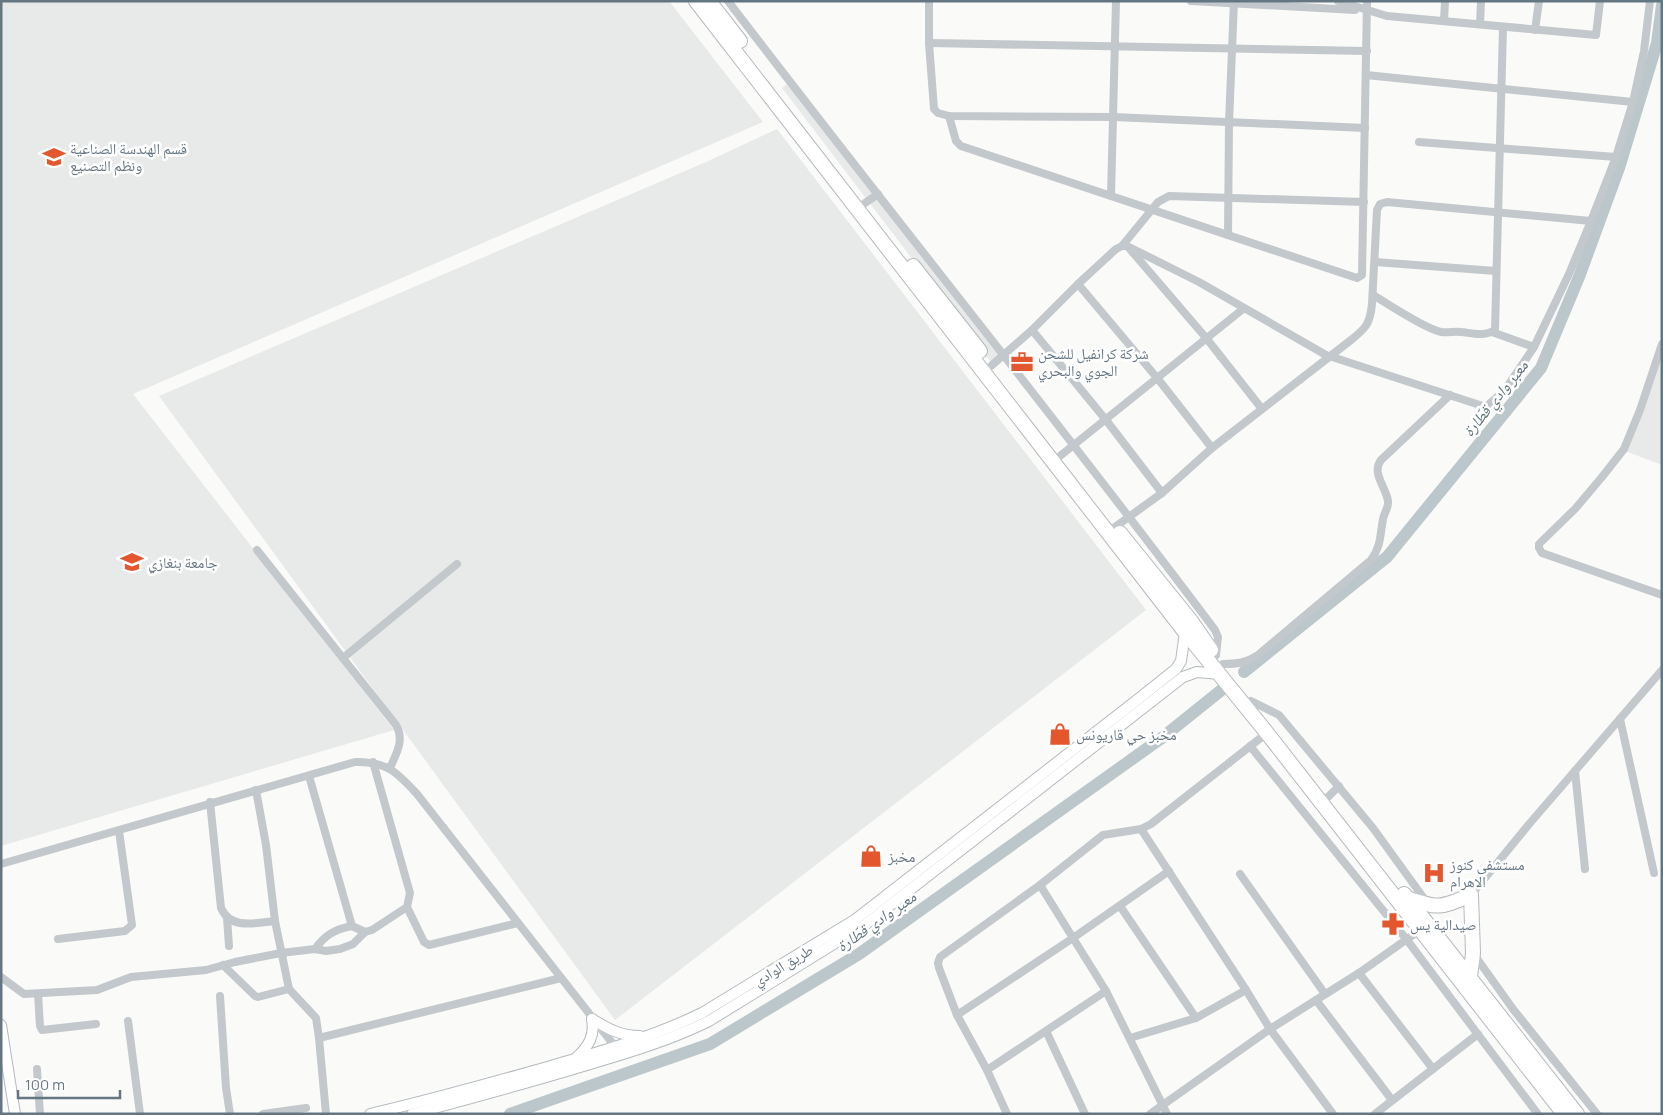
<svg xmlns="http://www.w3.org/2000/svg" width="1663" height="1115" font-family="Manrope,'Noto Naskh Arabic',sans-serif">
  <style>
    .built { fill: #e8e9e9 }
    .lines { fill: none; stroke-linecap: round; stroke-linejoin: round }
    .river { stroke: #bbc7cb; stroke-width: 12 }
    .secondary-casing { stroke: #b3babf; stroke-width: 12 }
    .highway-casing { stroke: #b4b9bd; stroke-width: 16 }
    .street { stroke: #c3c8cc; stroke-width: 8 }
    .secondary { stroke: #fff; stroke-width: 10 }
    .highway { stroke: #fff; stroke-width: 14 }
    .labels { text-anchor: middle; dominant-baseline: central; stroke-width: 5; stroke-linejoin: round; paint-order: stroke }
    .poi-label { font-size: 15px; fill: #657683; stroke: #fff; text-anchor: start }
    .street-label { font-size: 15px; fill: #657683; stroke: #fff }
    .water-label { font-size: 16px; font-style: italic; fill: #60757c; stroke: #fff }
  </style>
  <rect width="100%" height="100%" fill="#fafaf8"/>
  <g class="built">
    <path d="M1,1H669L763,122L133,394L394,730L1,846Z"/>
    <path d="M792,80L1006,351L993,365L782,88Z"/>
    <path d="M777,129L1146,610L615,1020L159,396L706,162Z"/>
    <path d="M1662,341V465L1625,451Z"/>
  </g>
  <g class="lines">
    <g class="river">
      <path d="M1244,672L1387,557L1541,368L1579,277L1619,168L1657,43L1662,5"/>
      <path d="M510,1114L710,1044L859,954L1163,737L1224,688"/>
    </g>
    <defs>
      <g id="secondary">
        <path d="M592,1019C608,1029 621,1036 640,1036"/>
        <path d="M1,1025L15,1114"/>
        <path d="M577,1057C589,1046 595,1035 592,1019"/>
        <path d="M370,1114C431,1100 491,1083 551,1066C602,1051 653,1037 702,1013L856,919L1137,700L1176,669L1181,661L1185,632"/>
        <path d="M412,1114C472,1098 531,1082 590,1064C631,1052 670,1040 709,1021L866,924L1183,677L1197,672L1220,674"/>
      </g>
      <g id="highway">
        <path d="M696,1L1185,632L1267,733L1564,1114"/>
        <path d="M709,1L740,41"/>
        <path d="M913,266L980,351"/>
        <path d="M1120,533L1191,621L1211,650"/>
        <path d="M1404,894L1577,1114"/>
        <path d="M1407,898C1439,909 1440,908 1471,895L1473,953L1470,977"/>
      </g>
    </defs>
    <use href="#secondary" class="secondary-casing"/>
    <use href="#highway" class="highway-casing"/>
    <g class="street">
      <path d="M728,1C889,212 1056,418 1215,630L1218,637L1216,655"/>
      <path d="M929,1V43L934,109L938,113L949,116L1114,117L1365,128"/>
      <path d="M1191,1L1355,10"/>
      <path d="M1338,1L1387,16L1596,35L1600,1"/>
      <path d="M1444,21L1445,1"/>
      <path d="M1480,24L1481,1"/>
      <path d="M1535,30L1539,1"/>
      <path d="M929,43L1367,51"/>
      <path d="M1366,75L1633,102"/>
      <path d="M949,116L956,141L961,146L1357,278L1362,275L1367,1"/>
      <path d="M1419,142L1616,157"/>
      <path d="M1111,196L1116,1"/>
      <path d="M865,203L878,194"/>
      <path d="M1228,235L1229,123L1234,1"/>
      <path d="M1122,246L1158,202L1169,196L1364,202"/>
      <path d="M1129,248L1207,339L1262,409"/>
      <path d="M1375,262L1496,271"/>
      <path d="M1078,284L1158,379L1212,448"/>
      <path d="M1373,295C1388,304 1425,329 1441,332C1448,333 1455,331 1461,332C1472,333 1485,337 1495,330L1503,27"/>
      <path d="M1032,330L1106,420L1162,493"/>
      <path d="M1492,332L1534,347"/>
      <path d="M1662,344L1640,410L1624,449L1602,477L1575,509L1539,544V548L1542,553L1662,595"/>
      <path d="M991,366L1032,330L1078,284L1116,249L1122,246H1127L1199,282L1326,355L1486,407L1505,390L1534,347L1569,274L1591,221L1616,157L1633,102L1644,51L1650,1"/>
      <path d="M1060,456L1243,309"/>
      <path d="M1115,527L1162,493L1212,448L1351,340C1366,328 1370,324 1372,304L1377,210L1380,204L1387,202L1591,221"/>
      <path d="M257,550L396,725C405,740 396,754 390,768"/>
      <path d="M343,658L457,564"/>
      <path d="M1223,664C1237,664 1246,663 1258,655L1371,560C1381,547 1380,535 1383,519C1384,513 1389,507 1388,501C1386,487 1371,473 1381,460L1450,395"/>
      <path d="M1251,701L1279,715L1373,828L1428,904"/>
      <path d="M1620,719L1654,873"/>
      <path d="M1250,746L1407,940L1537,1113"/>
      <path d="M1575,771L1585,869"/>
      <path d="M309,776L352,926L365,932"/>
      <path d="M256,790L266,845L275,921L289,989L316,1018L319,1038"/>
      <path d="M1328,797L1339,786"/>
      <path d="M210,802L221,908C231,930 255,923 275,921"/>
      <path d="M1141,829L1246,990L1270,1029L1333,1114"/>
      <path d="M1,864L355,762C386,761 397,772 417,794L617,1049"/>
      <path d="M1240,874L1325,994"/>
      <path d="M1040,885L1106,991L1167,1114"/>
      <path d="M1471,895L1530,823L1662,670"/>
      <path d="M1120,906L1196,1018"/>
      <path d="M407,907L424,942L429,945L518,923"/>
      <path d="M227,918L229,946"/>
      <path d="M58,939L125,931L132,925L119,831"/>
      <path d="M315,949C325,935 335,929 352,926"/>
      <path d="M1473,953L1513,1009L1597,1114"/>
      <path d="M223,965L255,996L258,997L289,989"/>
      <path d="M1359,973L1433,1069"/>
      <path d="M1,977L24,994L97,990L131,977L206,970L235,962L281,953L315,949L326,951L340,949L353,944L365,932L372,930L407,907L410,893L373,762"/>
      <path d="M38,994L40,1026L42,1030L96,1024"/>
      <path d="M220,996L226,1088L230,1114"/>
      <path d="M1316,1000L1392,1100"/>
      <path d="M957,1015L1073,938L1169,871"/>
      <path d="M128,1021L140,1114"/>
      <path d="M1046,1031L1085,1114"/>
      <path d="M1130,1038L1196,1018L1246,990"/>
      <path d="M37,1069L40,1114"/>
      <path d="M987,1070L1106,991"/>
      <path d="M263,1114L306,1108"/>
      <path d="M326,1114L319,1038L561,978"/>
      <path d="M1007,1114L987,1070L957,1015L939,968L938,963L940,957L1040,885L1103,835L1141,829L1151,824L1267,733"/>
      <path d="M1150,1114L1270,1029L1359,973L1420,930"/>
      <path d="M1375,1114L1478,1034"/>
    </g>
    <use href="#secondary" class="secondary"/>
    <use href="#highway" class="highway"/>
  </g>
  <defs>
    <symbol id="university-bare" viewBox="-9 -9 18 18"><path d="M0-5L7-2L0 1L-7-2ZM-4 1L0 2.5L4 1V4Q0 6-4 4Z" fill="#e4572e" stroke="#fff" stroke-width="2.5" paint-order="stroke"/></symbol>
    <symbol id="office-bare" viewBox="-9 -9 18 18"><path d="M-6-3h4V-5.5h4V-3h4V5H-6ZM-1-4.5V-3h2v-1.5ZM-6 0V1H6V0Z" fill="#e4572e" stroke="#fff" stroke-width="2.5" paint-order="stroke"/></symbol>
    <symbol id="shop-bare" viewBox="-9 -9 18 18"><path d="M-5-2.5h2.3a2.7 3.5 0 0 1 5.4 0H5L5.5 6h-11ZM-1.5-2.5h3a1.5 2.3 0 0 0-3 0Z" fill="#e4572e" stroke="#fff" stroke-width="2.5" paint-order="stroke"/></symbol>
    <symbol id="hospital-bare" viewBox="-9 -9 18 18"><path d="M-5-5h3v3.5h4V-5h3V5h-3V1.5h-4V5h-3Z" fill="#e4572e" stroke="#fff" stroke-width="2.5" paint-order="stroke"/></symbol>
    <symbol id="pharmacy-bare" viewBox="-9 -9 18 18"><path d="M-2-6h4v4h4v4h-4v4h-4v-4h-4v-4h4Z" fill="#e4572e" stroke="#fff" stroke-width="2.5" paint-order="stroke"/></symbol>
  </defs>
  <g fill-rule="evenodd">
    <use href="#university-bare" x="38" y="141" width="32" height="32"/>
    <use href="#office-bare" x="1006" y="346" width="32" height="32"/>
    <use href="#university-bare" x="116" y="546" width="32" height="32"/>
    <use href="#shop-bare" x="1044" y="718" width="32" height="32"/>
    <use href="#shop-bare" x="855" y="840" width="32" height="32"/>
    <use href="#hospital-bare" x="1418" y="857" width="32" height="32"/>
    <use href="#pharmacy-bare" x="1377" y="908" width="32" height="32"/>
  </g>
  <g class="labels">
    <g class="poi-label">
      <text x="70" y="148">قسم الهندسة الصناعية<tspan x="70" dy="17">ونظم التصنيع</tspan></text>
      <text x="1038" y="353">شركة كرانفيل للشحن<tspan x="1038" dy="17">الجوي والبحري</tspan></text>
      <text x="148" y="562">جامعة بنغازي</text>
      <text x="1076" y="734">مخبز حي قاريونس</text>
      <text x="888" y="856">مخبز</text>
      <text x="1450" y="864">مستشفى كنوز<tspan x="1450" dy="17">الاهرام</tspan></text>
      <text x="1410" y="924">صيدالية يس</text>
    </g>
    <g class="street-label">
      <text transform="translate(783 965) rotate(-31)">طريق الوادي</text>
    </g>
    <g class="water-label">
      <text transform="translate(1495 398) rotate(-51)">معبر وادي قطّارة</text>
      <text transform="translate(876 921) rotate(-35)">معبر وادي قطّارة</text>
    </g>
  </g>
  <rect width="1663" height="1115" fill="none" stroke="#657683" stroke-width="5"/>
  <path d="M18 1090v8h102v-8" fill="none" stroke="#657683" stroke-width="2.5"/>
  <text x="25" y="1090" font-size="15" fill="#657683" stroke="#ffffff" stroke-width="4" paint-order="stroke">100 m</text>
</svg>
